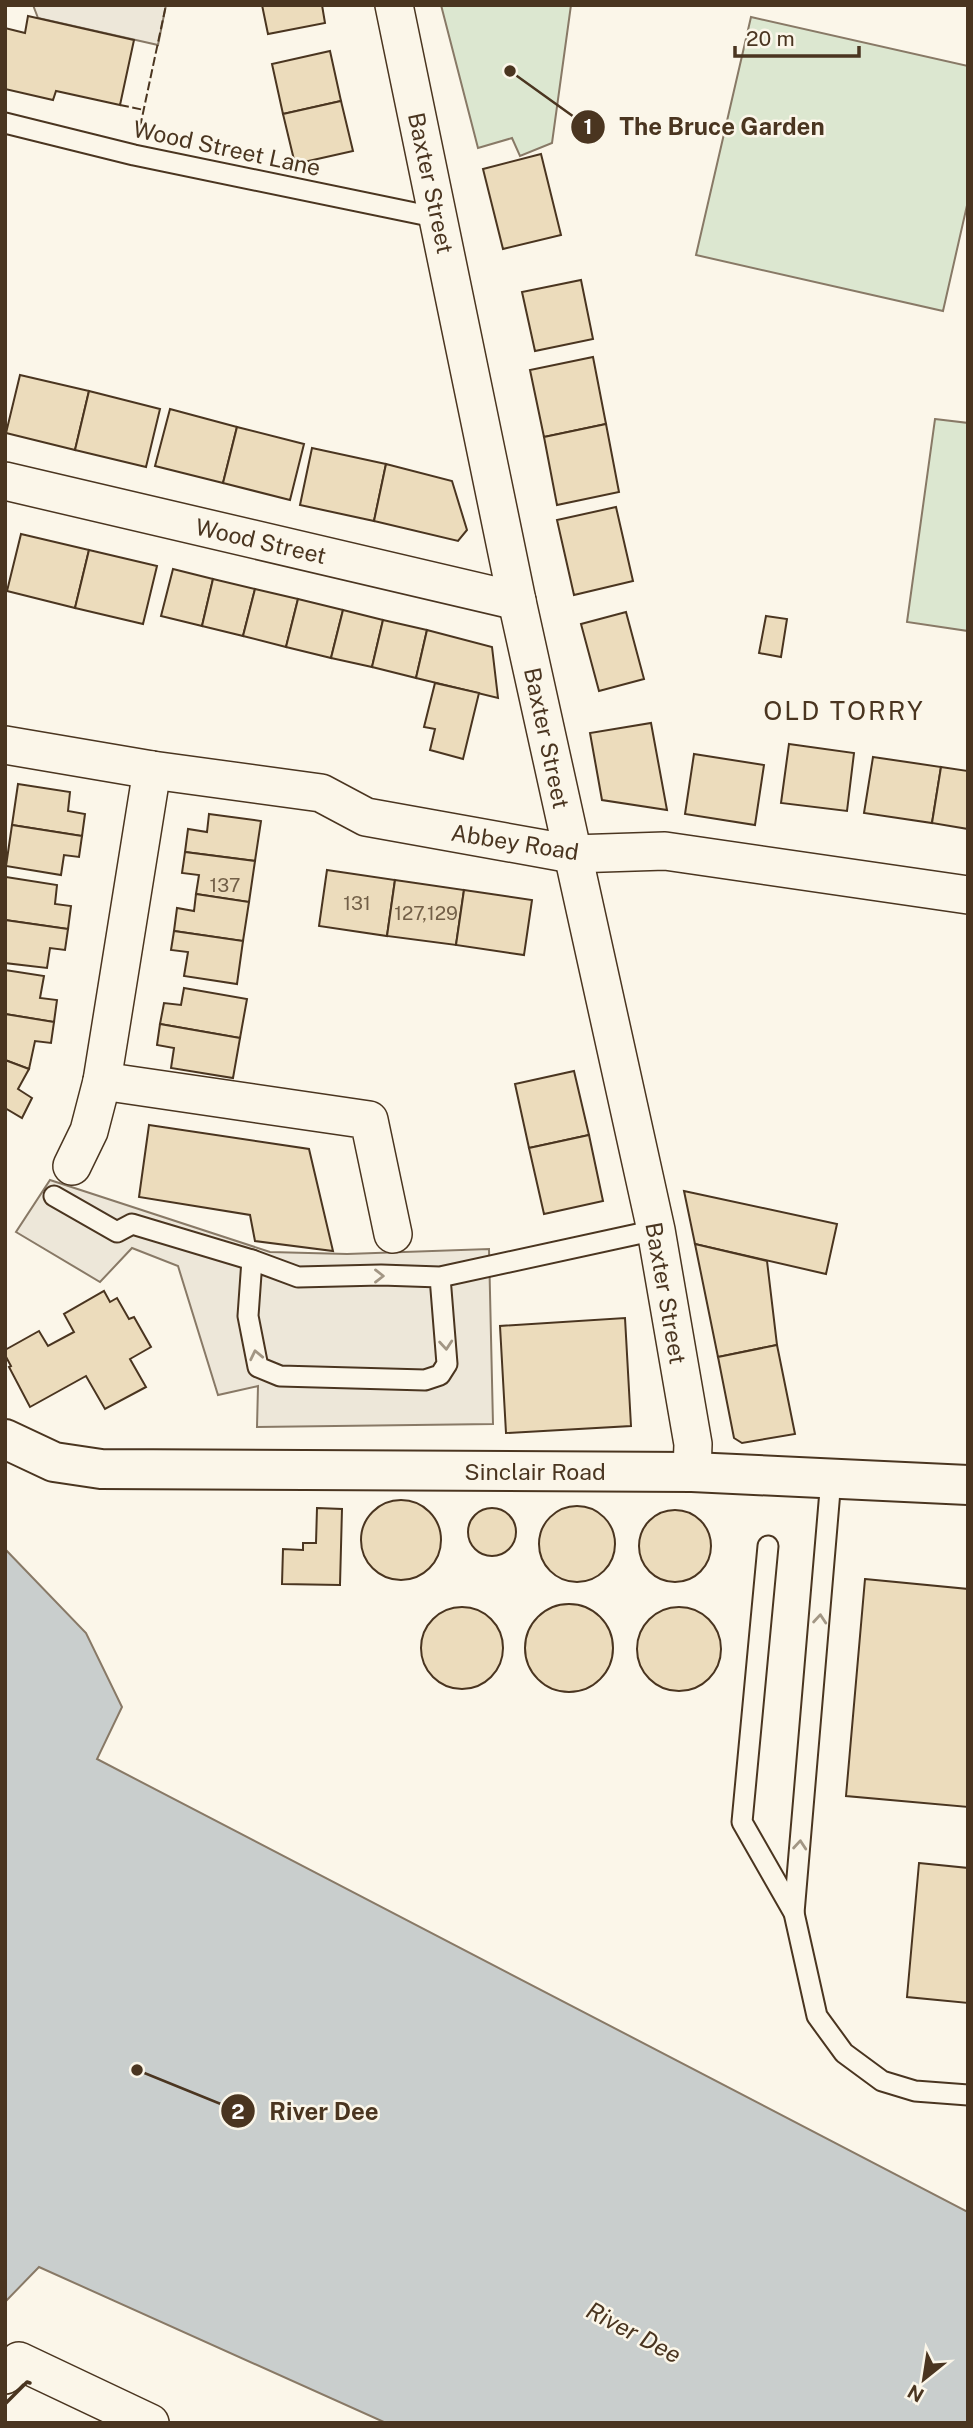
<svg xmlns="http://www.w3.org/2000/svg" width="973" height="2428" font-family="'Public Sans',sans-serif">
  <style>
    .green { fill: #dce7d0; stroke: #887966; stroke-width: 2 }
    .parking { fill: #ede7d9; stroke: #887966; stroke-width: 2 }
    .water { fill: #c9cecd; stroke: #887966; stroke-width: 2 }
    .building { fill: #ecdcbc; stroke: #4a3520; stroke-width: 2 }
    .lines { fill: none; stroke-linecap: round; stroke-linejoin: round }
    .service-casing { stroke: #4a3520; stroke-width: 23 }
    .minor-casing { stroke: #4a3520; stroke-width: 40 }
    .tertiary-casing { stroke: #4a3520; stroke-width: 42 }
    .service { stroke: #fbf6e9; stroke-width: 19 }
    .minor { stroke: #fbf6e9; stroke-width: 37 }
    .tertiary { stroke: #fbf6e9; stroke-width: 38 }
    .fence { stroke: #4a3520; stroke-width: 2; stroke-dasharray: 9 3.5; stroke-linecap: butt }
    .wall { stroke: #4a3520; stroke-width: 3.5 }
    .oneway { stroke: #a29684 }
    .labels { text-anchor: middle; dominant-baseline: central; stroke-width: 5; stroke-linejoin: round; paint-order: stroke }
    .number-label { font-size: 19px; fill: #725f47 }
    .street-label { font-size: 23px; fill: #4a3520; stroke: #fbf6e9 }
    .water-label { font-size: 24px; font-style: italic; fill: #4a3520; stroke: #fbf6e9 }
    .quarter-label { font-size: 26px; letter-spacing: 2px; fill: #4a3520; stroke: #fbf6e9 }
    .leader { fill: none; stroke: #4a3520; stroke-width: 2.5 }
    .callout-dot { fill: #4a3520; stroke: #fbf6e9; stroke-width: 2.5 }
    .mark-label { font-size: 21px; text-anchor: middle; font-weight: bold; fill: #fff }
    .callout-label { font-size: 24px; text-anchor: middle; font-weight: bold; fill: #4a3520; stroke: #fbf6e9; stroke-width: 5; stroke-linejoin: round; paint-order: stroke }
  </style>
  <rect width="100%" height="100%" fill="#fbf6e9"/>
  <g class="green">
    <path d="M441,5H571L552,143L520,156L512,138L478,148Z"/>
    <path d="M751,17L968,66V201L943,311L696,255Z"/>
    <path d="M935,419L968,423V631L907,622Z"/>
  </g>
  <g class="parking">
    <path d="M33,5H166L158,45L38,18Z"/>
    <path d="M50,1180L270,1252L347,1254L489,1249L493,1424L257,1427L258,1386L218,1395L178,1266L132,1248L100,1282L16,1232Z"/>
  </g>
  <path class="water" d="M5,1549L86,1633L122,1707L97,1759L968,2212V2423H386L39,2267L5,2302Z"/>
  <g class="building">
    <path d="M262,5H322L325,23L268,34Z"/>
    <path d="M28,16L134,40L120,105L56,91L53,100L5,89V28L25,33Z"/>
    <path d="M330,51L341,101L283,114L272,64Z"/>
    <path d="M341,101L353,151L295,164L283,114Z"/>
    <path d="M541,154L561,235L503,249L483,169Z"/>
    <path d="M581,280L593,339L535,351L522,292Z"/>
    <path d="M593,357L606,424L544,437L530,370Z"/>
    <path d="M20,375L89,391L75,450L6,433Z"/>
    <path d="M89,391L160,409L146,467L75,450Z"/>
    <path d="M170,409L237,427L223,483L155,466Z"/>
    <path d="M606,424L619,492L557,505L544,437Z"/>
    <path d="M237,427L304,444L290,500L223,483Z"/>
    <path d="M312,448L386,464L374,521L300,505Z"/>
    <path d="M386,464L452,481L467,530L458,541L374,521Z"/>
    <path d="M616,507L633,581L574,595L557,520Z"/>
    <path d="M21,534L89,550L75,608L7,591Z"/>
    <path d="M89,550L157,566L143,624L75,608Z"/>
    <path d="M173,569L213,579L202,626L161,616Z"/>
    <path d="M213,579L255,589L243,636L202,626Z"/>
    <path d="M255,589L298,599L286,647L243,636Z"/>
    <path d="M298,599L343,610L331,658L286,647Z"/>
    <path d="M343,610L383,620L372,667L331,658Z"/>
    <path d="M626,612L644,679L599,691L581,624Z"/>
    <path d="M766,616L787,619L781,657L759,653Z"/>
    <path d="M383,620L427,630L416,678L372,667Z"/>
    <path d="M427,630L492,647L498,698L416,678Z"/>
    <path d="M435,683L479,693L463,759L430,750L435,729L424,727Z"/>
    <path d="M651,723L667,810L602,800L590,733Z"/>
    <path d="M789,744L854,753L847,811L781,803Z"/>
    <path d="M694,754L764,765L755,825L685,814Z"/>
    <path d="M873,757L941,767L932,823L864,813Z"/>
    <path d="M941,767L968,771V829L932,823Z"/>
    <path d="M18,784L70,792L68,811L85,814L82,836L12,825Z"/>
    <path d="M209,814L261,821L255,861L185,852L188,829L207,832Z"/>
    <path d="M12,825L82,836L79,857L64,855L61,875L6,866Z"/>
    <path d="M185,852L255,861L249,902L196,894L199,875L182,873Z"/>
    <path d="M327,870L395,880L387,936L319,926Z"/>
    <path d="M6,877L57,885L55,904L71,906L68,929L5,920Z"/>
    <path d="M395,880L464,890L456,945L387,936Z"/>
    <path d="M464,890L532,900L524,955L456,945Z"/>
    <path d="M196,894L249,902L243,941L174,931L177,908L194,911Z"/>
    <path d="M5,920L68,929L65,950L50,948L47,968L5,963Z"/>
    <path d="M174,931L243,941L237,984L184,976L188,952L171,950Z"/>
    <path d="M5,970L44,976L40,998L57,1000L54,1022L5,1014Z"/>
    <path d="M184,988L247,999L240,1038L160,1024L164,1003L181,1005Z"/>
    <path d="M5,1014L54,1022L51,1043L35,1041L29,1069L5,1060Z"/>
    <path d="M160,1024L240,1038L233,1078L171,1068L174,1048L157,1045Z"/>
    <path d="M5,1060L29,1069L18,1089L32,1098L22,1118L5,1108Z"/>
    <path d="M574,1071L589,1135L529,1148L515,1084Z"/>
    <path d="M149,1125L309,1149L333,1251L255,1241L250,1215L139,1197Z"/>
    <path d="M589,1135L603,1201L544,1214L529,1148Z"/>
    <path d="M684,1191L837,1224L826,1274L695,1244Z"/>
    <path d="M695,1244L767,1261L777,1345L718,1357Z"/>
    <path d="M104,1291L110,1302L117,1298L129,1319L134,1317L151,1347L130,1359L146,1387L105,1409L86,1376L30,1407L9,1367L11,1366L5,1355V1350L39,1331L48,1346L74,1332L64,1314Z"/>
    <path d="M625,1318L631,1426L506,1433L500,1326Z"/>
    <path d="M777,1345L795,1434L742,1443L734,1438L718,1357Z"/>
    <circle cx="401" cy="1540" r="40"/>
    <circle cx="577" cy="1544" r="38"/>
    <circle cx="492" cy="1532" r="24"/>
    <path d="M317,1508L342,1509L340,1585L282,1584L283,1549L303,1550V1543H316Z"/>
    <circle cx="675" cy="1546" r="36"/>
    <path d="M865,1579L968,1589V1807L846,1796Z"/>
    <circle cx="569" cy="1648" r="44"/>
    <circle cx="462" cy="1648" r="41"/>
    <circle cx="679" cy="1649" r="42"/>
    <path d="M919,1863L968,1868V2003L907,1997Z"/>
  </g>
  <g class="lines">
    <defs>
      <g id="service">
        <path d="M5,123L134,155L439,218"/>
        <path d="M54,1196L117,1232L132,1224L252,1260"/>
        <path d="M440,1277L447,1364L440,1375L425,1380L280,1376L258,1367L248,1316L252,1260L298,1277L381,1275L440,1277L656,1230"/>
        <path d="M768,1546L742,1822L794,1913L817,2016L844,2053L882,2081L915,2091L968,2095"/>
        <path d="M794,1913L831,1479"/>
      </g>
      <g id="minor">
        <path d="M394,5L517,601L656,1230L693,1444L692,1472"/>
        <path d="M5,481L517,601"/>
        <path d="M5,745L152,770L321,793L366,817L572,854L665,851L968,895"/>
        <path d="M152,770L102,1081L369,1120L393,1234"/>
        <path d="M72,1166L89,1131L102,1081"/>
        <path d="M5,2375L19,2361L150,2423"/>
      </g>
      <path id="tertiary" d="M5,1439L54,1462L101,1469L692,1472L968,1485"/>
    </defs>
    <use href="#service" class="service-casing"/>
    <use href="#minor" class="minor-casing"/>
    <use href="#tertiary" class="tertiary-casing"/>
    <use href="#service" class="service"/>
    <use href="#minor" class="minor"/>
    <use href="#tertiary" class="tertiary"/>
    <g class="fence">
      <path d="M120,105L144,110"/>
      <path d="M140,127L166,5"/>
    </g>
    <path class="wall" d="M5,2404L27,2382L30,2383"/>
  </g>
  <defs><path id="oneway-chevron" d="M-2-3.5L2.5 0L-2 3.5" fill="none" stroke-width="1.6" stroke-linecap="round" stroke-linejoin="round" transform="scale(1.75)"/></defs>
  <g class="oneway">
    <use href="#oneway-chevron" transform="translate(379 1276)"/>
    <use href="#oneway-chevron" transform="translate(446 1345) rotate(85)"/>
    <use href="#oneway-chevron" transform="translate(256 1355) rotate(-102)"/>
    <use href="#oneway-chevron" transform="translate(820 1619) rotate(-85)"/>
    <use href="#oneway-chevron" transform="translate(800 1845) rotate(-85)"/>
  </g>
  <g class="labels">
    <g class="number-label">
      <text x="225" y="885">137</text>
      <text x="357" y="903">131</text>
      <text x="426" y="913">127,129</text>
    </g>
    <g class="street-label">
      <text transform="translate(227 148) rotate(12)">Wood Street Lane</text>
      <text transform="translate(431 183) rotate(78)">Baxter Street</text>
      <text transform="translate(261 541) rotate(13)">Wood Street</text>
      <text transform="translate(547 738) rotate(78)">Baxter Street</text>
      <text transform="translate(515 842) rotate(9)">Abbey Road</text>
      <text transform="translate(666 1293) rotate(80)">Baxter Street</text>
      <text x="535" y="1471">Sinclair Road</text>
    </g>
    <g class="water-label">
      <text transform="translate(634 2332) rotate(28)">River Dee</text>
    </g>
    <g class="quarter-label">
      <text x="844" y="710">OLD TORRY</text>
    </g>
  </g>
  <path class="leader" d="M510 71L588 127M137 2070L238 2111"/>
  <g class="callout-dot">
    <circle cx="510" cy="71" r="7"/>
    <circle cx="137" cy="2070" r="7"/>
    <circle cx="588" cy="127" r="18"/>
    <circle cx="238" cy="2111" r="18"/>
  </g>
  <g class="mark-label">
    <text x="588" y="134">1</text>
    <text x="238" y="2119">2</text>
  </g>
  <g class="callout-label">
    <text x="722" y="135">The Bruce Garden</text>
    <text x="324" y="2120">River Dee</text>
  </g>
  <rect width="973" height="2428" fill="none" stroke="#4a3520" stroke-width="14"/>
  <g transform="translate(924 2379) rotate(210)" stroke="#fbf6e9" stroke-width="5" paint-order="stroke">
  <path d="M0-5L12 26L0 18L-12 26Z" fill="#4a3520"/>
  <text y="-10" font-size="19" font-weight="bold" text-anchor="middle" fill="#4a3520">N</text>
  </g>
  <path d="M735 46v10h124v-10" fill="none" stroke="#4a3520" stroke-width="3.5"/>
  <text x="746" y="46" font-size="21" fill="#4a3520" stroke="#fbf6e9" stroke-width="5" paint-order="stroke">20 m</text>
</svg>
